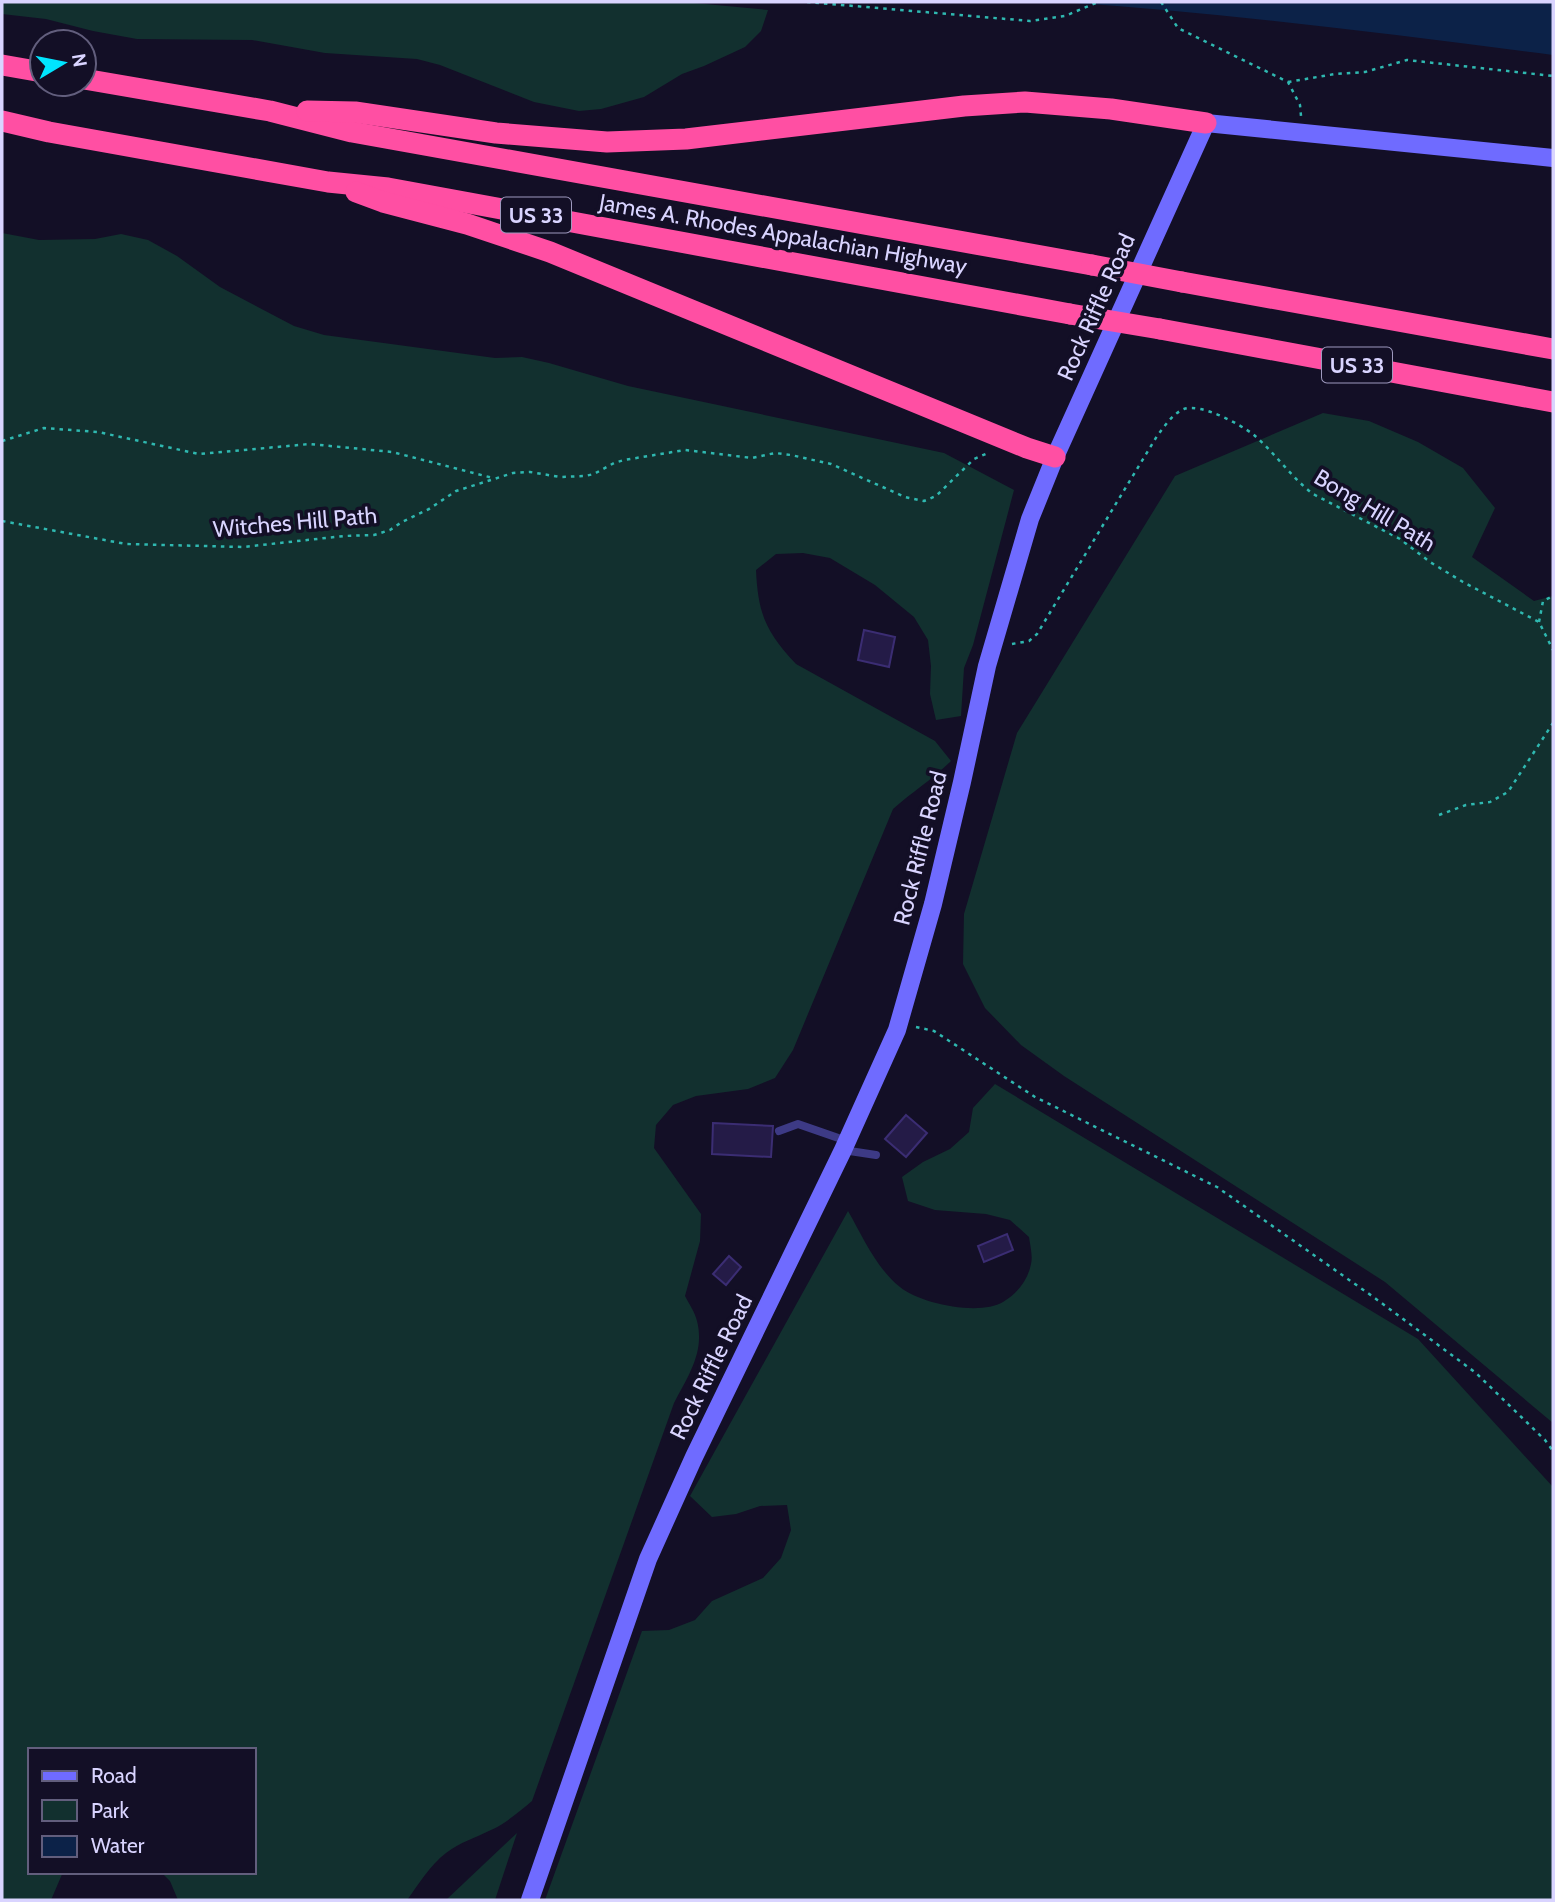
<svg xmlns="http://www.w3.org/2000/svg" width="1555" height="1902" font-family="Cabin,sans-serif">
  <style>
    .green { fill: #12302f }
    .water { fill: #0c2248 }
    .building { fill: #241b47; stroke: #3b2d73; stroke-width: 2 }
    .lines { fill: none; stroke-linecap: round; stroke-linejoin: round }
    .path { stroke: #2fb8b0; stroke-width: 2.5; stroke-dasharray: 3.5 5; stroke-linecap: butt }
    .lane { stroke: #3d3a85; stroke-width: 8 }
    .secondary { stroke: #6f6bff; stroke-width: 18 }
    .highway { stroke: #ff4fa3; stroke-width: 21 }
    .highway-bridge { stroke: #ff4fa3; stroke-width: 21 }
    .labels { text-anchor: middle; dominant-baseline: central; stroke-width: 7; stroke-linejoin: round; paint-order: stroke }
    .shield { fill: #130f26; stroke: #9e99be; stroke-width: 2 }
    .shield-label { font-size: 21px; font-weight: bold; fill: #d9d4ff }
    .street-label { font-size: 23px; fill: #d9d4ff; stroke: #130f26 }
  </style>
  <rect width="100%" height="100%" fill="#130f26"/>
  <g class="green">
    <path d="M2,2H684L768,10L761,31L745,47L704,66L682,74L644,97L601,109L579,111L534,102L440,65L417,59L325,53L252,40L137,39L93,31L46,19L2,14Z"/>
    <path d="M2,233L39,240L95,239L121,234L148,240L177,256L220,287L294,326L324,335L495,358L522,357L549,363L628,386L944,453L1014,490L973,645L964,668L961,716L936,720L930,694L931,666L928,640L914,617L875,585L830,558L803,553L776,554L756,570C758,614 766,632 796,664L935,741L951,761C933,779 912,792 893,809L793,1050L775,1078L748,1089L696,1096L673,1105L656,1125L654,1148L701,1214L700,1241L685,1296C689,1304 695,1312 697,1321C705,1352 688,1376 674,1403L532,1801C519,1812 506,1823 491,1830C475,1838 460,1842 446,1853C430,1865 419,1884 407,1900H178L170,1881L161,1872H254V1750H30V1872H63L51,1900H2Z"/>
    <path d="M1323,413L1369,421L1418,442L1463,468L1495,508L1472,557L1534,601L1553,596V1423L1385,1282L1064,1076L1021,1045L985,1008L963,964L964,914L1017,733L1175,476Z"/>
    <path d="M995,1084L1418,1339L1553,1487V1900H545L642,1631L669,1630L695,1620L712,1601L763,1578L781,1558L791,1530L787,1505L760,1506L736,1514L712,1517L690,1496L848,1211C863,1237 876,1268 900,1287C920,1304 980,1316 1003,1302C1017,1294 1028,1280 1031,1264C1033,1256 1030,1245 1029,1237L1010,1220L986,1214L935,1210L908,1201L902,1177L923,1162L950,1149L969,1132L973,1108Z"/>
    <path d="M517,1833L495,1900H446Z"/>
  </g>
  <path class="water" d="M1061,2H1553V55C1390,34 1226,13 1061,2Z"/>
  <g class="building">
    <path d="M864,630L895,637L889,667L858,660Z"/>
    <path d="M906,1115L927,1133L906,1157L885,1139Z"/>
    <path d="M713,1123L773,1126L771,1157L712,1154Z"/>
    <path d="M1007,1234L1013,1250L984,1262L978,1246Z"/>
    <path d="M729,1256L741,1267L726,1285L713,1274Z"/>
  </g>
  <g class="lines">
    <g class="path">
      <path d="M807,2L1030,21L1065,16L1098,2"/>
      <path d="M1161,2L1178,28L1288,82L1300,105L1301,116"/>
      <path d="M1288,82L1335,74L1365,72L1407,60L1553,76"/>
      <path d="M2,441L44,428L98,432L199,454L310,444L392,452L493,478"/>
      <path d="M2,521L126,544L243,547L344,536L374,535L390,530L402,522L429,509L456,491L513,473L530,472L560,477L585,476L594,474L614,463L624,460L685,450L752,458L775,453L791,455L831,464L905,497L924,501L936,496L974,459L988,453"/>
      <path d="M1539,622L1543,601L1553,596"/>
      <path d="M1012,644L1029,641L1037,634L1157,436C1165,426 1172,414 1184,409C1201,403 1240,424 1254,435C1275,453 1291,477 1313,494L1400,539L1430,562L1463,582L1539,622L1553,650"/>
      <path d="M1439,815L1466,805L1490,802L1508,792L1553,723"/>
      <path d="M916,1027L934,1031L1035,1097L1217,1187L1372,1296L1476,1373L1545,1440L1553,1451"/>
    </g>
    <g class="lane">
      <path d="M779,1131L798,1124L847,1141"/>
      <path d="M843,1150L876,1155"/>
    </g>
    <path class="secondary" d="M530,1900L648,1559L694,1457L843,1150L897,1030L933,904L962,782L987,666L1030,519L1055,457L1206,123L1553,158"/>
    <g class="highway">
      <path d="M2,65L42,72"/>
      <path d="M84,79L270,111L352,132L1092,265"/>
      <path d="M307,111L355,112L496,133L607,142L686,139L964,106L1025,102L1111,109L1206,123"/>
      <path d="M2,121L49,132L328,182L388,188L1070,314"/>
      <path d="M356,192L383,202L467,224L550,252L1027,448L1055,457"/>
      <path d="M1182,282L1553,349"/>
      <path d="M1160,329L1553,402"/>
    </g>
    <g class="highway-bridge">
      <path d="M1092,265L1182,282"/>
      <path d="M1070,314L1160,329"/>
    </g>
  </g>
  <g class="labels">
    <g class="shield">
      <rect x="501" y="197.5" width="70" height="35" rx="5"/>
      <rect x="1322" y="347.5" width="70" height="35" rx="5"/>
    </g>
    <g class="shield-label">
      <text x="536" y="215">US 33</text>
      <text x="1357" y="365">US 33</text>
    </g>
    <g class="street-label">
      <text transform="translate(783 234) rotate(10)">James A. Rhodes Appalachian Highway</text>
      <text transform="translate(1096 307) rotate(-66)">Rock Riffle Road</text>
      <text transform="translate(1375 510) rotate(31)">Bong Hill Path</text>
      <text transform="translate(295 522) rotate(-5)">Witches Hill Path</text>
      <text transform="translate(920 848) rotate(-76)">Rock Riffle Road</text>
      <text transform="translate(711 1367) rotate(-64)">Rock Riffle Road</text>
    </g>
  </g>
  <rect width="1555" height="1902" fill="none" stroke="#d9d4ff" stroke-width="7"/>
  <rect x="28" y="1748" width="228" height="126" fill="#130f26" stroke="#625e7d" stroke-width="2"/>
  <rect x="42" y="1771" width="35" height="10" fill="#6f6bff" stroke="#625e7d" stroke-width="2"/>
  <text x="91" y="1783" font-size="21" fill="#d9d4ff">Road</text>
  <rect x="42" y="1800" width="35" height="21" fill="#12302f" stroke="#625e7d" stroke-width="2"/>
  <text x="91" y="1818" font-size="21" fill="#d9d4ff">Park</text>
  <rect x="42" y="1836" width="35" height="21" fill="#0c2248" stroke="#625e7d" stroke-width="2"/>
  <text x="91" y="1853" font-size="21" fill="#d9d4ff">Water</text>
  <g transform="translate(63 63) rotate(80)"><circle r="33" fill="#130f26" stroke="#625e7d" stroke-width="2"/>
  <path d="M0-5L12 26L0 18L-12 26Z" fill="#00e5ff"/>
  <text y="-10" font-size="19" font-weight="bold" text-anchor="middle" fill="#d9d4ff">N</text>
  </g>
</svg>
